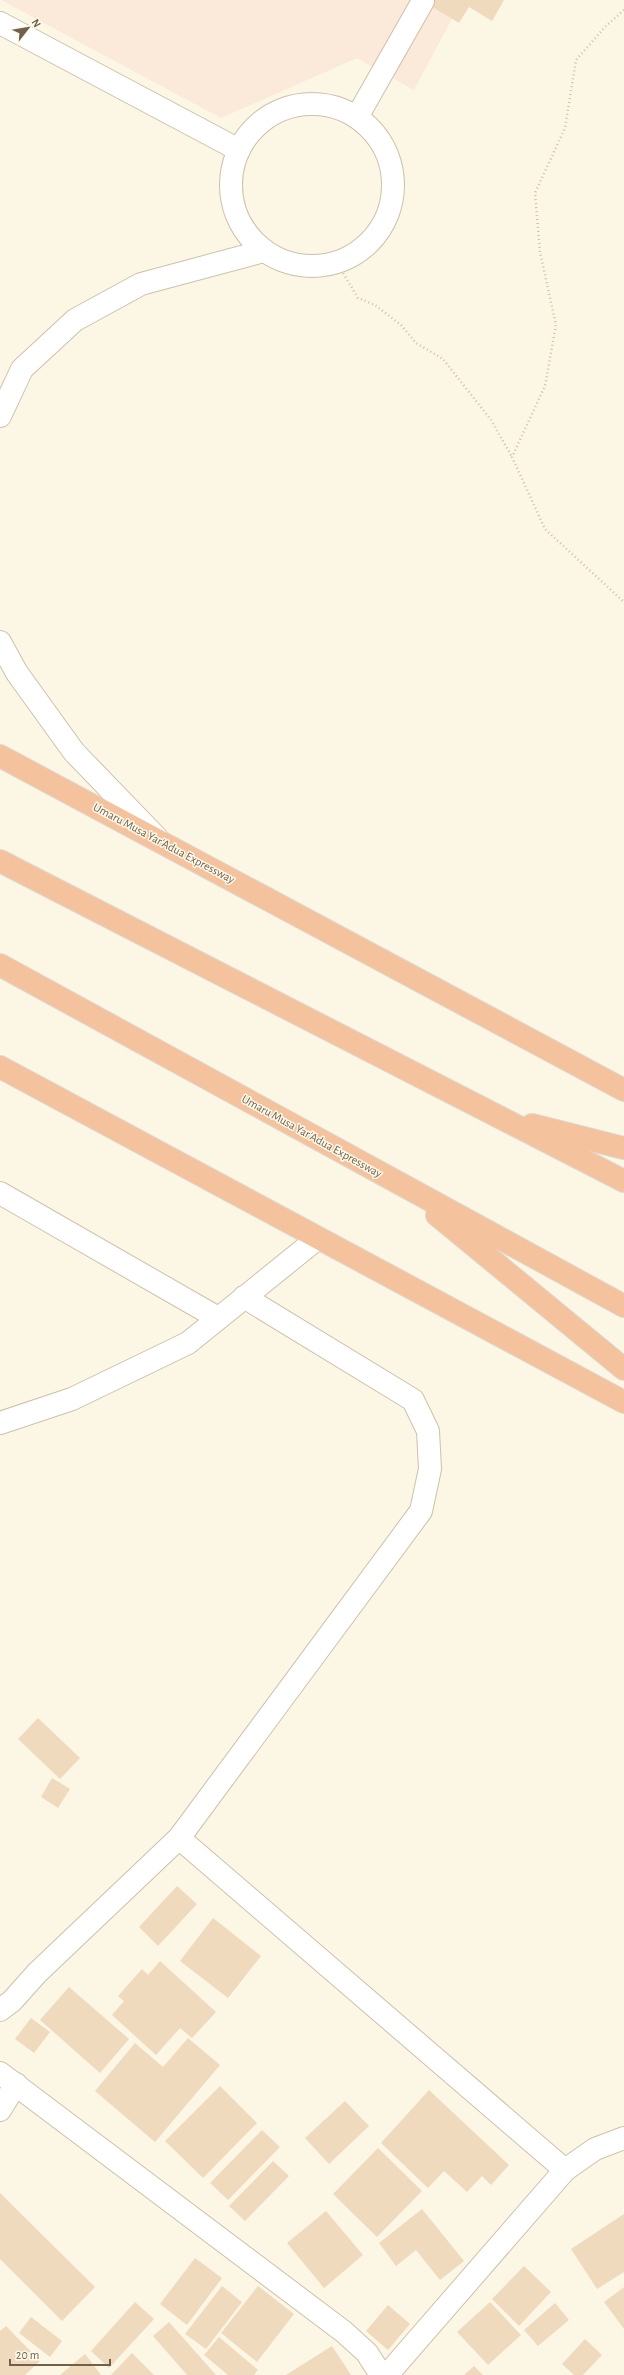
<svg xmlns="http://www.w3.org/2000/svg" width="624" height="2375" font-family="'Alegreya Sans',sans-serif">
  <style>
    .commercial { fill: #fbe9d9 }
    .building { fill: #f0dabd }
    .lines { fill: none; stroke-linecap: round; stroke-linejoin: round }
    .minor-casing { stroke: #cdc0ab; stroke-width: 24 }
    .highway-casing { stroke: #ddd9d4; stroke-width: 24 }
    .path { stroke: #d5bea0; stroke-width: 2.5; stroke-dasharray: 1 3; stroke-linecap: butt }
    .minor { stroke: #fff; stroke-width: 22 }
    .highway { stroke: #f4c39d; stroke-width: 22 }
    .labels { text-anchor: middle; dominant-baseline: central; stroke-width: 3; stroke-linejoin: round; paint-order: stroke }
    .street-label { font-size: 12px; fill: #73604b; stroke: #fefaeb }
  </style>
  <rect width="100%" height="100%" fill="#fcf7e5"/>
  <path class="commercial" d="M1,0H462L414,90L357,58L221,118Z"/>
  <g class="building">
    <path d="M421,0H504L492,21L469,7L459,23Z"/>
    <path d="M38,1718L80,1758L60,1779L18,1739Z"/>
    <path d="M52,1778L70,1789L58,1808L41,1797Z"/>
    <path d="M177,1886L197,1904L158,1946L139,1927Z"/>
    <path d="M213,1918L261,1956L228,1998L180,1961Z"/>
    <path d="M160,1961L216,2012L192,2038L180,2028L156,2055L112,2015L124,2001L118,1996L142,1969L148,1975Z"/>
    <path d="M69,1987L129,2039L100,2073L40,2020Z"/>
    <path d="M31,2018L50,2032L34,2053L15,2039Z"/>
    <path d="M188,2038L220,2065L155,2142L95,2091L135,2043L163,2067Z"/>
    <path d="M220,2086L257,2123L203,2178L165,2141Z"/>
    <path d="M429,2090L509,2165L491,2185L482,2176L467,2192L444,2171L428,2188L381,2143Z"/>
    <path d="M345,2101L369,2126L329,2164L305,2138Z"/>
    <path d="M262,2130L280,2147L228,2200L210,2183Z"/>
    <path d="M378,2148L422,2191L377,2237L333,2194Z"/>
    <path d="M273,2161L289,2176L245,2221L229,2206Z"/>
    <path d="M0,2193L95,2287L62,2321L0,2259Z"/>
    <path d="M422,2209L464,2261L440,2280L416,2250L396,2266L379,2243Z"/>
    <path d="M326,2211L363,2255L324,2288L287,2243Z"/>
    <path d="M624,2214V2272L597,2289L571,2249Z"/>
    <path d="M195,2258L222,2278L187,2325L160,2304Z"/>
    <path d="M524,2266L551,2292L519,2326L492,2299Z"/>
    <path d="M222,2286L242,2302L206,2349L185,2334Z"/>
    <path d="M258,2286L294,2314L257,2362L221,2333Z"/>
    <path d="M624,2287V2329L604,2302Z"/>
    <path d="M135,2302L154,2319L109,2368L91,2351Z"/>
    <path d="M490,2302L521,2335L488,2365L457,2332Z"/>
    <path d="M555,2303L569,2320L538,2346L524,2330Z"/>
    <path d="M388,2305L410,2324L388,2350L366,2331Z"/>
    <path d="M31,2317L62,2341L50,2357L19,2333Z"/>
    <path d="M169,2322L216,2375H187L153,2336Z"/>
    <path d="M6,2326L40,2361L25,2375H0V2331Z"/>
    <path d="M219,2337L258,2370L254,2375H228L204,2355Z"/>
    <path d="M585,2339L602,2355L583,2375H574L562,2364Z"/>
    <path d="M332,2346L351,2375H286Z"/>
    <path d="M132,2353L154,2375H111Z"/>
    <path d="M85,2354L101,2375H60Z"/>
    <path d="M474,2366L483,2375H464Z"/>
  </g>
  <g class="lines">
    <defs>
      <g id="minor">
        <path d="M0,23L239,150"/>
        <circle cx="312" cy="185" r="81"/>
        <path d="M357,117L423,1"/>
        <path d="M0,416L22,369L75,320L141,284L264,251"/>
        <path d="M0,642L17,673L74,752L157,838"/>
        <path d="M0,1193L218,1318"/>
        <path d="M0,1423L72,1399L188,1343L318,1238"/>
        <path d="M179,1838L565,2170L595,2149L624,2138"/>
        <path d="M0,2010L12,2001L37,1973L179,1838L421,1511L430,1469L428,1431L413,1400L244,1297"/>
        <path d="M0,2073L344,2332L367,2353L381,2375"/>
        <path d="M0,2110L16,2084"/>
        <path d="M387,2375L565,2170"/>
      </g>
      <g id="highway">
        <path d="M0,756L624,1090"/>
        <path d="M0,861L624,1181"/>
        <path d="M0,965L624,1306"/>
        <path d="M0,1067L624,1402"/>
        <path d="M532,1125L624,1148"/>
        <path d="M437,1215L624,1369"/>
      </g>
    </defs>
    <use href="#minor" class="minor-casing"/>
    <use href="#highway" class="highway-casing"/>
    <g class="path">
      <path d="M624,10L606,26L576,60L565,128L535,193L540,252L556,325L545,386L512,457L545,529L624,602"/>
      <path d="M337,263L358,298L375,305L401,325L416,343L443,359L491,420L512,457"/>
    </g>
    <use href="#minor" class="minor"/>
    <use href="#highway" class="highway"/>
  </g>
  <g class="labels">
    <g class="street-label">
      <text transform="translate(164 843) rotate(28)">Umaru Musa Yar'Adua Expressway</text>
      <text transform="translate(312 1136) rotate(29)">Umaru Musa Yar'Adua Expressway</text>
    </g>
  </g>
  <g transform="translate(28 28) rotate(59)" stroke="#fefaeb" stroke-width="3" paint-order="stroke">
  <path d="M0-3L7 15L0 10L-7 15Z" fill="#73604b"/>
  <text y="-6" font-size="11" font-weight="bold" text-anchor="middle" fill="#73604b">N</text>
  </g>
  <path d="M10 2359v6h100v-6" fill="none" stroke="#73604b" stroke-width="2"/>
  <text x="16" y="2359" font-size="12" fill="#73604b" stroke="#fefaeb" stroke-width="3" paint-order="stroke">20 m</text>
</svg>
